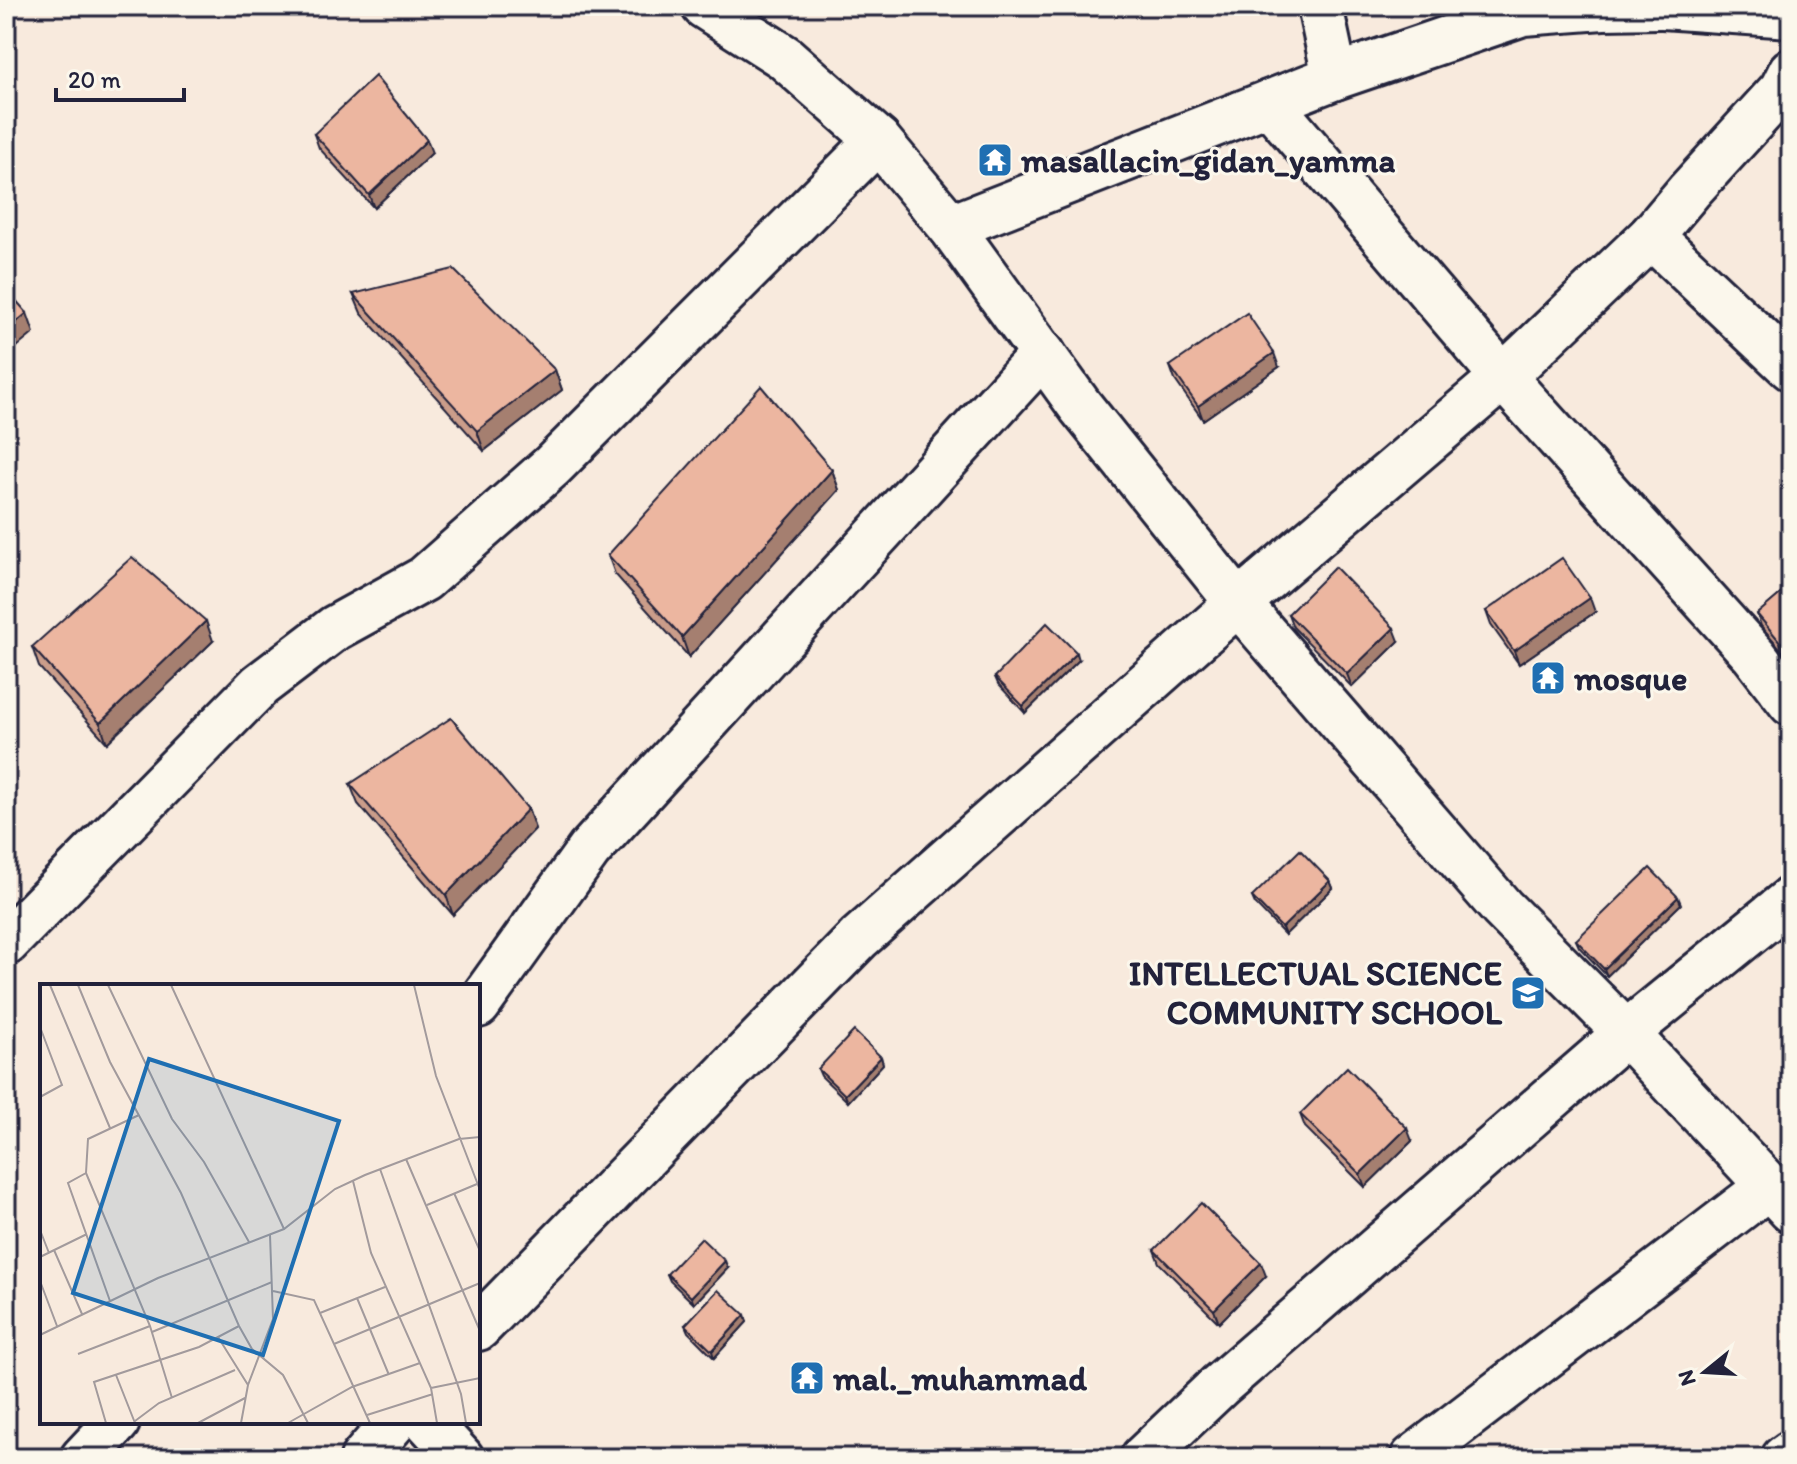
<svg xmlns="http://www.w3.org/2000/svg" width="1797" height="1464" font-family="Itim,sans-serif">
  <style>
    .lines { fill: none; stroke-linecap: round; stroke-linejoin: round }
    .minor-casing { stroke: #22223b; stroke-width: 50 }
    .minor { stroke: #fbf7ec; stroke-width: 44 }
    .wall { fill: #cb9d8a; stroke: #22223b; stroke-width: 2 }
    .shaded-wall { fill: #a57f70; stroke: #22223b; stroke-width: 2 }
    .building { fill: #ecb6a0; stroke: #22223b; stroke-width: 2 }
    .labels { text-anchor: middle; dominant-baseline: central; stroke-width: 6; stroke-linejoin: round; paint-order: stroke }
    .poi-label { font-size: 34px; font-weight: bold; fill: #22223b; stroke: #fbf7ec; text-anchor: start }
    .inset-road { fill: none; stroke: #a29a9c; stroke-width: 2 }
    .view { fill: #1f6fb2; fill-opacity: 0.15; stroke: #1f6fb2; stroke-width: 4 }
    .inset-edge { fill: none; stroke: #22223b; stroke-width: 4 }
  </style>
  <rect width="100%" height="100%" fill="#f8eadd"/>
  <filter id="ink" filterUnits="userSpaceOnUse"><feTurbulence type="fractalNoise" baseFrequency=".0125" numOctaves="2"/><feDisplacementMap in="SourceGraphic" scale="16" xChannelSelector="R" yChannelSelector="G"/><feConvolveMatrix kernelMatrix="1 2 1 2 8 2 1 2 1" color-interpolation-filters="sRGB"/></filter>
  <g filter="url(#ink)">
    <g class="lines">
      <defs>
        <g id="minor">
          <path d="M704,6L784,57L878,140L951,227L1080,406L1238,603L1502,908L1626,1033L1791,1210"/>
          <path d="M1320,6L1335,77"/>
          <path d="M1663,6L1791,15"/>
          <path d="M1269,103L1503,377L1754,655L1791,703"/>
          <path d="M951,227L1335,77L1523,13L1603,7L1659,6"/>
          <path d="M1651,236L1791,368"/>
          <path d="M6,943L260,685L335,628L424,579L552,466L878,140"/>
          <path d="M478,1005L589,850L1043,354"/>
          <path d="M478,1328L859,938L1238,603L1503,377L1651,236L1689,191L1782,89L1791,71"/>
          <path d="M428,1422L461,1458"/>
          <path d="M83,1458L117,1422"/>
          <path d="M363,1458L394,1422"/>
          <path d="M1143,1458L1219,1386L1626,1033L1791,899"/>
          <path d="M1413,1458L1769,1186"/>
          <path d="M1784,1458L1791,1453"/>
        </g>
      </defs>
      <use href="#minor" class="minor-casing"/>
      <use href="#minor" class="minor"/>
    </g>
    <g class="wall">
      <path d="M314,134L432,153L374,208L319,148Z"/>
      <path d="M353,294L555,370L562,390L484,451L361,313Z"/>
      <path d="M1170,366L1279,367L1203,420L1175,380Z"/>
      <path d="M832,470L839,490L689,657L615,574L608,555Z"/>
      <path d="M1791,585V650L1786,655L1761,626L1757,614Z"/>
      <path d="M1486,611L1595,612L1519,664L1491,625Z"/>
      <path d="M1288,614L1399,641L1352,687L1293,627Z"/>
      <path d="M213,641L107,743L39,667L32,647Z"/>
      <path d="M1079,660L1025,713L998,684L995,677Z"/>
      <path d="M350,784L528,809L535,829L453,915L358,804Z"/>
      <path d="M1330,881L1333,888L1285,935L1255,904L1252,897Z"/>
      <path d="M1681,904L1607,976L1579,947L1576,940Z"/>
      <path d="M881,1057L883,1064L848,1102L821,1076L818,1069Z"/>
      <path d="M1300,1114L1412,1141L1365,1187L1305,1127Z"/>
      <path d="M1154,1250L1266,1276L1219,1323L1159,1263Z"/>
      <path d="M728,1268L694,1304L670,1281L667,1274Z"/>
      <path d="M745,1315L747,1322L714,1358L688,1332L685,1325Z"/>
    </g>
    <g class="shaded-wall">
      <path d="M427,140L432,153L374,208L369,195Z"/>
      <path d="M27,313L34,333L6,356V331Z"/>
      <path d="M1274,353L1279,367L1203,420L1198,406Z"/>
      <path d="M555,370L562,390L484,451L477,431Z"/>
      <path d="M832,470L839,490L689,657L682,637Z"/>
      <path d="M1590,598L1595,612L1519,664L1514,651Z"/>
      <path d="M206,621L213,641L107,743L100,723Z"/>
      <path d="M1394,628L1399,641L1352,687L1347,674Z"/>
      <path d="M1791,635V650L1786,655L1781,643Z"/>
      <path d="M1077,653L1079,660L1025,713L1023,706Z"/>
      <path d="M528,809L535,829L453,915L446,895Z"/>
      <path d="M1330,881L1333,888L1285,935L1282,928Z"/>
      <path d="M1678,897L1681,904L1607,976L1604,969Z"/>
      <path d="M881,1057L883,1064L848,1102L845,1095Z"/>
      <path d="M1407,1128L1412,1141L1365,1187L1360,1174Z"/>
      <path d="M725,1261L728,1268L694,1304L691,1297Z"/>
      <path d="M1261,1263L1266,1276L1219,1323L1214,1310Z"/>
      <path d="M745,1315L747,1322L714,1358L712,1351Z"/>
    </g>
    <g class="building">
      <path d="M375,76L427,140L369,195L314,134Z"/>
      <path d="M453,269L555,370L477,431L353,294Z"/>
      <path d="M6,289L27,313L6,331Z"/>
      <path d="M1247,313L1274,353L1198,406L1170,366Z"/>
      <path d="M761,386L832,470L682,637L608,555Z"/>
      <path d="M132,557L206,621L100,723L32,647Z"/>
      <path d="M1562,558L1590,598L1514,651L1486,611Z"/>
      <path d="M1335,567L1394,628L1347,674L1288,614Z"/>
      <path d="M1791,585V635L1781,643L1757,614Z"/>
      <path d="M1047,623L1077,653L1023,706L995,677Z"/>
      <path d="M451,718L528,809L446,895L350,784Z"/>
      <path d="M1300,850L1330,881L1282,928L1252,897Z"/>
      <path d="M1650,868L1678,897L1604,969L1576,940Z"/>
      <path d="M854,1031L881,1057L845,1095L818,1069Z"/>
      <path d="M1347,1067L1407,1128L1360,1174L1300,1114Z"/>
      <path d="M1201,1203L1261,1263L1214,1310L1154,1250Z"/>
      <path d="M701,1238L725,1261L691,1297L667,1274Z"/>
      <path d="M718,1290L745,1315L712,1351L685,1325Z"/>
    </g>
  </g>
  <defs>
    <symbol id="temple-square" viewBox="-11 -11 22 22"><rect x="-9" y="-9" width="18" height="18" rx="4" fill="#1f6fb2" stroke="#fbf7ec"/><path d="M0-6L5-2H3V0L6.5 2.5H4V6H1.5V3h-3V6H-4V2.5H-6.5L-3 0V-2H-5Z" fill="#fff"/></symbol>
    <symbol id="school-square" viewBox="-11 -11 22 22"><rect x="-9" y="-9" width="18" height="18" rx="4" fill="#1f6fb2" stroke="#fbf7ec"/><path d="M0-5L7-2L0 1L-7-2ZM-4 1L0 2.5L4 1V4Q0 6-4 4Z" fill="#fff"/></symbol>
  </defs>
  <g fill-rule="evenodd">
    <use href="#temple-square" x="975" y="140" width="40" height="40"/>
    <use href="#temple-square" x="1528" y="658" width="40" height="40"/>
    <use href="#school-square" x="1508" y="973" width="40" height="40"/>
    <use href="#temple-square" x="787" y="1358" width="40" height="40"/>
  </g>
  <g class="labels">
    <g class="poi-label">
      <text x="1021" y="160">masallacin_gidan_yamma</text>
      <text x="1574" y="678">mosque</text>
      <text x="1502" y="973" text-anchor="end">INTELLECTUAL SCIENCE<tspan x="1502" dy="39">COMMUNITY SCHOOL</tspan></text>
      <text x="833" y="1378">mal._muhammad</text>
    </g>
  </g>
  <g transform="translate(40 984)">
    <rect width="440" height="440" fill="#f8eadd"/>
    <path class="inset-road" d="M10,1L70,144M38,1L70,78L141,209L199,342L212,365L243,391L268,439M68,1L132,135L164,178L209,258M131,1L244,245M374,1L396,92L440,206M0,43L22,101L0,113M99,131L48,155L46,189L110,342L132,414M366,175L440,347M340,185L421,410L426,439M46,189L28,199L70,317M313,197L331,269L391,404L397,439M414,209L440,267M387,221L437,200M0,246L9,269M14,266L42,330M0,273L47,250M0,297L17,342M233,307L274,316L330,439M317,314L349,391M280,329L345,303M112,348L232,298M0,351L118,294L244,245L295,205L325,191L419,155L440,153M178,353L208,401M294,360L440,299M38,370L110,342M76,391L95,439M391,404L440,394M327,431L393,410M95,437L119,419L195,386M66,439L54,398L159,363L199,342M158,439L205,414M201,439L208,401L233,335L230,251M248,439L312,403L380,379"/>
    <path class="view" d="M109,75L299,137L223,371L33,309Z"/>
    <rect width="440" height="440" class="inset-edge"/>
  </g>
  <rect width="1797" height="1464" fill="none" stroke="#fbf7ec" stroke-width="32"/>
  <rect x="16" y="16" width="1765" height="1432" fill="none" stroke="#22223b" stroke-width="3" filter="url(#ink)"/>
  <g transform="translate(1705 1372) rotate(252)" stroke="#fbf7ec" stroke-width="6" paint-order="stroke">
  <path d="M0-6L14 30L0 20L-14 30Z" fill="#22223b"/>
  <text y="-12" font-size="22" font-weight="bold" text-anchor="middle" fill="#22223b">N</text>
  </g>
  <path d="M56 88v12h128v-12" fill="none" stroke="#22223b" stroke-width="4"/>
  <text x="68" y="88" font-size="24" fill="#22223b" stroke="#fbf7ec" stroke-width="6" paint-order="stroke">20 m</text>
</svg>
